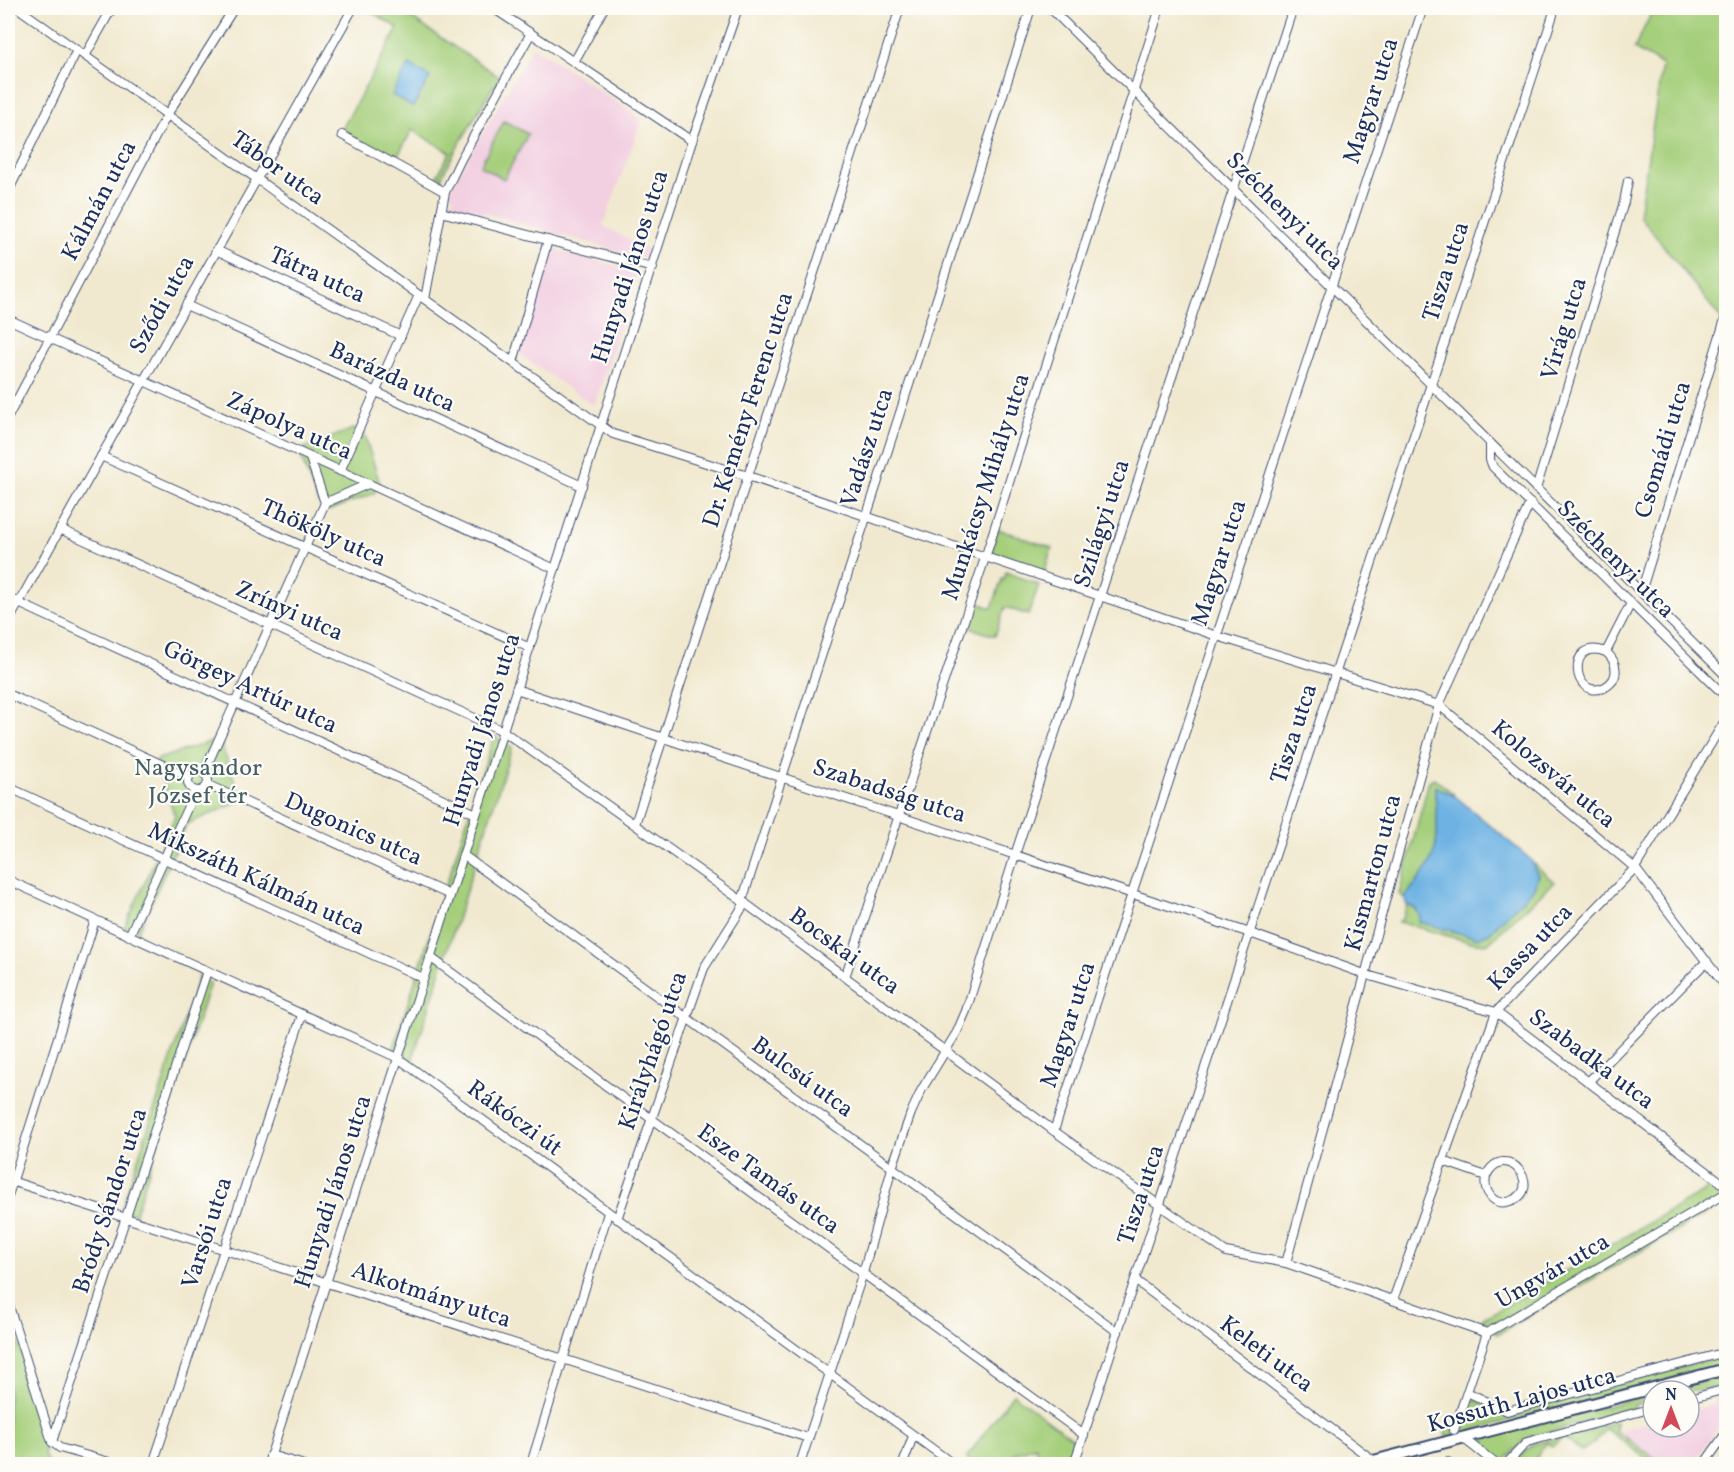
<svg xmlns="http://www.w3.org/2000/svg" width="1734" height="1472" font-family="Vollkorn,serif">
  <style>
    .built { fill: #f2cfe1 }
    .green { fill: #a6cf7b; stroke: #607f6c; stroke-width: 1.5 }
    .water { fill: #6db2e3; stroke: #4470a0; stroke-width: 1.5 }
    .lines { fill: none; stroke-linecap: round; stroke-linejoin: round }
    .stream { stroke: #6db2e3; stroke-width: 2 }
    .minor-casing { stroke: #3b4b6f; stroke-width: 10 }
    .tertiary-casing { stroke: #3b4b6f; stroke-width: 14 }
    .minor { stroke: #fff; stroke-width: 8 }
    .tertiary { stroke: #fff; stroke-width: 10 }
    .labels { text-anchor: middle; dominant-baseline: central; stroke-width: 4.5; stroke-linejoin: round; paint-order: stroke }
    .street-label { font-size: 24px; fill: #1b2f5e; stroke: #fdfcf7 }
    .park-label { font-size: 24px; fill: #455f67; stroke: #fdfcf7 }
  </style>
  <rect width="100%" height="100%" fill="#fdfcf7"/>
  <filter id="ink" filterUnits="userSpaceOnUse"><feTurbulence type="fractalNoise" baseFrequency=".0167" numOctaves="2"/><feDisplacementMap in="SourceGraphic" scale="12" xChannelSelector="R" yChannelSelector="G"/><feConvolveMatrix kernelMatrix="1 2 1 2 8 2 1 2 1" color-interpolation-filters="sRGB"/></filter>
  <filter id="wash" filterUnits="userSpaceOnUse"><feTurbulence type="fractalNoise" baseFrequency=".008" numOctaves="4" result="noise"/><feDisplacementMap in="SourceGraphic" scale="24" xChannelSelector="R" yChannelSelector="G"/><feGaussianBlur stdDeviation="1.35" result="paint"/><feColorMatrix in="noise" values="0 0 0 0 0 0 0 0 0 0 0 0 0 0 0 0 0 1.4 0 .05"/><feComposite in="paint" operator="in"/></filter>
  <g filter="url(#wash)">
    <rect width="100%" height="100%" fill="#f1e9cf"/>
    <g class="built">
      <path d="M533,46L642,119L603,226L647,249L644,258L451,204L454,197L448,193Z"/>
      <path d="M550,248L638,272L594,406L519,354Z"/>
      <path d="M1714,1397L1726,1400V1417L1692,1464H1663L1616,1431L1653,1421V1427H1689V1411L1715,1404Z"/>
    </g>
    <g class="green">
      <path d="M364,8H396L501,78L497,86L494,85L454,153L438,184L434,182L450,152L412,130L395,161L341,131L398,28C385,20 375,14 364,8Z"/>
      <path d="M1654,8H1726V325L1639,215L1662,65L1634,49Z"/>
      <path d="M504,121L528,134L504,179L480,166Z"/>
      <path d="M353,429L364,433L380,484L373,494L328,511L318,502L301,458L304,448Z"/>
      <path d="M998,529L1052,548L1044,573L996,558L992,550Z"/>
      <path d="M1006,572L1039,585L1028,615L1005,607L995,636L970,628L978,603L992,608L1002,579L1004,580Z"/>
      <path d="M494,736L512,747L412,1061L393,1050Z"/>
      <path d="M215,740L220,742L222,747L241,798L239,802L187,824L137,933L124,928L175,816L156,764L158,759Z"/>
      <path d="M1434,778L1454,794V796L1435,787C1435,807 1440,829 1435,849C1431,867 1415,884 1404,898L1399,894L1429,781Z"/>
      <path d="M1532,862L1554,882L1487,944L1470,942L1398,922L1402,919L1407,905L1415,908L1420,916L1538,875Z"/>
      <path d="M199,975L210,983L135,1214L121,1210Z"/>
      <path d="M1713,1186L1726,1202L1497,1334L1482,1319Z"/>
      <path d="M8,1308L47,1438L44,1453L48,1464H8Z"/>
      <path d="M1726,1355V1365L1447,1437L1446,1431L1461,1420L1466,1401L1471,1399L1511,1414Z"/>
      <path d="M1726,1375V1385L1723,1386L1689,1392L1664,1391Z"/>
      <path d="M1013,1394L1076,1441L1068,1464H1039L1035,1446L1015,1453L1018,1464H1020H975L966,1458Z"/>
      <path d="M1653,1394V1400L1633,1405V1409L1532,1437L1525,1440L1506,1459L1502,1460L1485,1448L1483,1443L1486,1437Z"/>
      <path d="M1616,1422V1431L1663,1464H1654L1606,1429L1595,1442L1582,1451L1563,1438L1552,1446L1546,1443L1536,1458L1541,1461V1464H1512L1533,1444Z"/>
    </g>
    <g class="water">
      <path d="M409,65L430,77L413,107L392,95Z"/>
      <path d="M1435,786L1456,797L1530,859L1538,875L1534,888L1489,933L1477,938L1419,922L1420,916L1415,908L1407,905L1404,898C1415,884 1431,867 1435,849C1440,829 1435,807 1435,786Z"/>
    </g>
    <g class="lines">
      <path class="stream" d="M23,1363L44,1435"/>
    </g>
  </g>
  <g filter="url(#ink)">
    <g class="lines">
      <defs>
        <g id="minor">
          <path d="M18,8L613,434L748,476L1217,636L1439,705L1635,868L1726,987"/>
          <path d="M493,8L692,141"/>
          <path d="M1050,8L1726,676"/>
          <path d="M85,56L112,8"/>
          <path d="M574,62L604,8"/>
          <path d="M342,135L445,192"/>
          <path d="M8,192L77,50"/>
          <path d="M441,212L653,268"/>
          <path d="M216,250L401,336"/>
          <path d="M425,299L445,192L461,159L531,33"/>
          <path d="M186,305L582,486"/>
          <path d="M8,319L555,569"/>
          <path d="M513,362L548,240"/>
          <path d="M8,417L167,115L234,8"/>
          <path d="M1490,443V460L1493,467L1726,697"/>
          <path d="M101,456L530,648"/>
          <path d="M310,458L325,503L368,484"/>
          <path d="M340,471L419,295"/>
          <path d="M1536,489L1624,202L1628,181"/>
          <path d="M60,529L503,731L742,901L1054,1131L1226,1252L1286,1263L1487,1333"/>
          <path d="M1641,592L1725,319"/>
          <path d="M8,598L476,814"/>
          <path d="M8,622L353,8"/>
          <path d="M1606,652C1618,662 1620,679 1605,687C1572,703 1565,636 1606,652L1631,603"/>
          <path d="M516,689L1250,933L1367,975L1496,1012L1726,1186"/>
          <path d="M8,694L189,777"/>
          <circle cx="198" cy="781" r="10"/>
          <path d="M204,772L325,503"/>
          <path d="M208,785L450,895"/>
          <path d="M8,787L423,978"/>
          <path d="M635,824L900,8"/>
          <path d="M463,855L1118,1332"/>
          <path d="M8,880L398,1058L953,1464"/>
          <path d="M742,901L1031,8"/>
          <path d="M129,936L195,791"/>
          <path d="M430,957L1084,1435"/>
          <path d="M845,977L985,558L1160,8"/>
          <path d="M1588,1082L1707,961"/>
          <path d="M1054,1131L1423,8"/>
          <path d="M1443,1161L1486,1176C1483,1191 1493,1207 1510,1201C1546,1191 1506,1137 1486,1176"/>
          <path d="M8,1180L808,1438"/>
          <path d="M8,1196L95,920"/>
          <path d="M617,1219L704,968L745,903"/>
          <path d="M1286,1263L1439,705L1530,503"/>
          <path d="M1135,1280L1374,1461"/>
          <path d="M1393,1300L1496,1012L1635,868L1726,719"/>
          <path d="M8,1303L52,1442L60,1448L116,1464"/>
          <path d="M1467,1392L1507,1411L1726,1352"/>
          <path d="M1689,1399L1726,1389"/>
          <path d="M1454,1430L1487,1333L1726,1193"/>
          <path d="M1463,1438L1496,1464"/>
          <path d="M52,1442L207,971"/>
          <path d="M270,1455L301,1464"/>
          <path d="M153,1464L302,1015"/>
          <path d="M268,1464L692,141L738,8"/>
          <path d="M531,1464L608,1213"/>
          <path d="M800,1464L863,1273L892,1168L911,1113L922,1089L957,1032L966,1011L1015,855L1293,8"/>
          <path d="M903,1464L913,1436"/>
          <path d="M1074,1464L1553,15"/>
          <path d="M1446,1464L1448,1462"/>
          <path d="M1506,1464L1527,1442L1653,1408"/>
          <path d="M1704,1464L1726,1433"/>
        </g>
        <path id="tertiary" d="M1362,1464L1726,1369"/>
      </defs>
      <use href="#minor" class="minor-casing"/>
      <use href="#tertiary" class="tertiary-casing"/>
      <use href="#minor" class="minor"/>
      <use href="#tertiary" class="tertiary"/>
    </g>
  </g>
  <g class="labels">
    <g class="street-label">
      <text transform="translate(1372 101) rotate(-72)">Magyar utca</text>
      <text transform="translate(277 169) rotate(36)">Tábor utca</text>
      <text transform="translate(100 201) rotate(-62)">Kálmán utca</text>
      <text transform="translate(1284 212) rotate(45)">Széchenyi utca</text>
      <text transform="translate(631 267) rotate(-72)">Hunyadi János utca</text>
      <text transform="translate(1447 272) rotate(-72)">Tisza utca</text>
      <text transform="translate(317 276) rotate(25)">Tátra utca</text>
      <text transform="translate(163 305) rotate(-61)">Sződi utca</text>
      <text transform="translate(1565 329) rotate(-73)">Virág utca</text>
      <text transform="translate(392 378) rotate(25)">Barázda utca</text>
      <text transform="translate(749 410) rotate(-72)">Dr. Kemény Ferenc utca</text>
      <text transform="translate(289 427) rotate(24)">Zápolya utca</text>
      <text transform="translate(868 448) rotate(-72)">Vadász utca</text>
      <text transform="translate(1664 450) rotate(-73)">Csomádi utca</text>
      <text transform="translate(987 487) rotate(-72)">Munkácsy Mihály utca</text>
      <text transform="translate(1103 524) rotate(-72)">Szilágyi utca</text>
      <text transform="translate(323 534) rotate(24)">Thököly utca</text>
      <text transform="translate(1615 560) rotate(45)">Széchenyi utca</text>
      <text transform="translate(1220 563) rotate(-72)">Magyar utca</text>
      <text transform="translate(289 612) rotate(24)">Zrínyi utca</text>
      <text transform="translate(250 688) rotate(25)">Görgey Artúr utca</text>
      <text transform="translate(483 730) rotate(-72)">Hunyadi János utca</text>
      <text transform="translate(1295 734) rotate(-72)">Tisza utca</text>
      <text transform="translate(1553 775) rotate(40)">Kolozsvár utca</text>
      <text transform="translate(889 792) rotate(18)">Szabadság utca</text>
      <text transform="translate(353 830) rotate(24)">Dugonics utca</text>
      <text transform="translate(1374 873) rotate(-75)">Kismarton utca</text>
      <text transform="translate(256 880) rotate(25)">Mikszáth Kálmán utca</text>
      <text transform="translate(1531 948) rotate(-46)">Kassa utca</text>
      <text transform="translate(844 952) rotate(36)">Bocskai utca</text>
      <text transform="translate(1069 1025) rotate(-72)">Magyar utca</text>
      <text transform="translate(654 1051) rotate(-71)">Királyhágó utca</text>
      <text transform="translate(1591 1060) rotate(37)">Szabadka utca</text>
      <text transform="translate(802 1078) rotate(36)">Bulcsú utca</text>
      <text transform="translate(514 1119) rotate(36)">Rákóczi út</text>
      <text transform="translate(768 1180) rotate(36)">Esze Tamás utca</text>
      <text transform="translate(334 1192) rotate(-72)">Hunyadi János utca</text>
      <text transform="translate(1142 1195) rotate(-72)">Tisza utca</text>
      <text transform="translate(111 1201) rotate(-72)">Bródy Sándor utca</text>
      <text transform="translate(208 1233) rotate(-72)">Varsói utca</text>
      <text transform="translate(1553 1272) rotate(-30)">Ungvár utca</text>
      <text transform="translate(431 1296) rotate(18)">Alkotmány utca</text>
      <text transform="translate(1266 1355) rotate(37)">Keleti utca</text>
      <text transform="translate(1522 1401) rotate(-15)">Kossuth Lajos utca</text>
    </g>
    <g class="park-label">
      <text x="198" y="769">Nagysándor<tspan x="198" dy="28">József tér</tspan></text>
    </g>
  </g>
  <rect width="1734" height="1472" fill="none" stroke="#fdfcf7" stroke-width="30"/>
  <g transform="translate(1671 1409)"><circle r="28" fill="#fdfcf7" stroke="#a3aaba" stroke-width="1.5"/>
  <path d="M0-4.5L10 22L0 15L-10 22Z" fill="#d1495b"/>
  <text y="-9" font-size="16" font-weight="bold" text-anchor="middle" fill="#1b2f5e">N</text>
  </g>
</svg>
